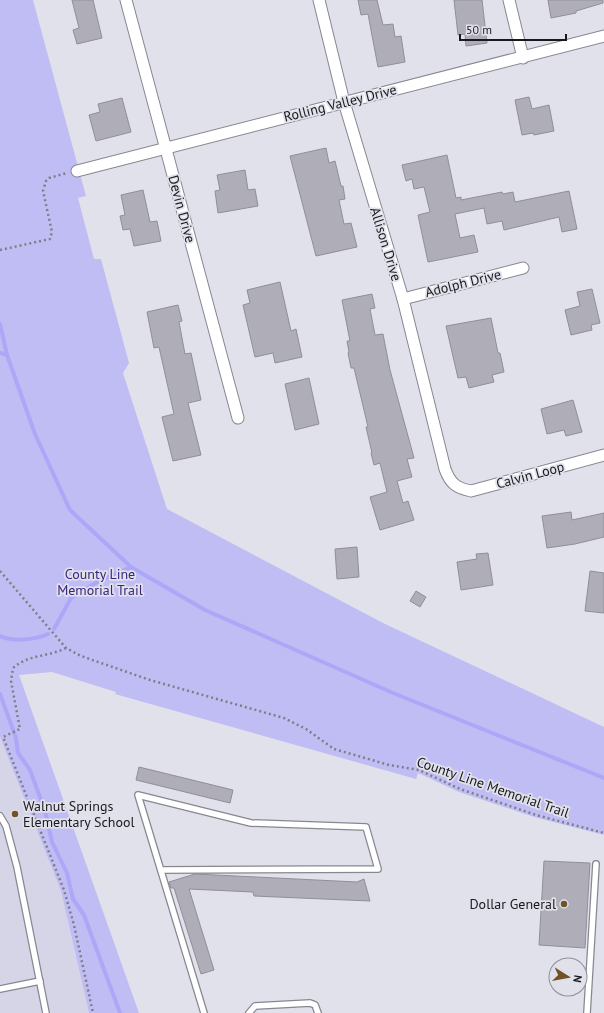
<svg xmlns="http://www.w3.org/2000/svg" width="604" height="1013" font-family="'PT Sans',sans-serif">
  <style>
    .built { fill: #d5d5e7 }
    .green { fill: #c0bdf4 }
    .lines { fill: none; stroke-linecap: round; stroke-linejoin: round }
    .stream { stroke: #ada7f7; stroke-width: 4 }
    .building { fill: #afaeb8; stroke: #8f8f99 }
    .lane-casing { stroke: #888791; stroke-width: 8 }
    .street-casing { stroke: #888791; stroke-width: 13 }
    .path { stroke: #7e7e85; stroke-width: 2.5; stroke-dasharray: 2 3; stroke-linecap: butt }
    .lane { stroke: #fff; stroke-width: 5.5 }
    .street { stroke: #fff; stroke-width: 11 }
    .poi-dot { fill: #705326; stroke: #e1e1eb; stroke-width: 1.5 }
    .labels { text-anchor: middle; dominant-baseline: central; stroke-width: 3.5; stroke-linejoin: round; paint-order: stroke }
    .street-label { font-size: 14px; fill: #19191d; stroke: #e1e1eb }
    .park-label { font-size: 14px; fill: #3a257f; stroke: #e1e1eb }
    .poi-label { font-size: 14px; fill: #19191d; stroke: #e1e1eb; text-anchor: start }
  </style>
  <rect width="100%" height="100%" fill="#e1e1eb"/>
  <path class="built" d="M0,737L61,891L89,1013H0Z"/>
  <path class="green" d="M0,0H33L86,196L78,198L94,259H101L129,363L123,373L167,509L383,623L604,727V835L534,817L459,792L418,773L416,779L115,694L116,692L52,672L19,675L139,1013H89L61,891L0,737Z"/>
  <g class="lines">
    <g class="stream">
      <path d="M0,324L7,355L35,434L70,510L131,567L205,610L393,693L604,778"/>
      <path d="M0,353L7,355"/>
      <path d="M54,629L71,598L99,581L131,567"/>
      <path d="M0,636C12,642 35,640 48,634"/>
      <path d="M0,694L16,738L18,753L30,770L45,811L52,842L67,873L73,899L84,915L120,1013"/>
    </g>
  </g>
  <g class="building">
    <path d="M72,0H93L102,38L77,44L73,30L79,28Z"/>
    <path d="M358,0H377L383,25L393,24L395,37L401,36L405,62L378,67L368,14L361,15Z"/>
    <path d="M454,0H482L487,43L466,46L465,34L458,35Z"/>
    <path d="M548,0H603V3L576,11V13L551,18Z"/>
    <path d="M529,97L532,109L549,105L554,131L534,135L533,133L522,135L515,100Z"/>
    <path d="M122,98L131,132L96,141L89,115L100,112L98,104Z"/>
    <path d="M326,148L329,163L335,161L341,186H343L345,199L339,200L344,224L351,223L357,247L316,256L290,156Z"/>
    <path d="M447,155L456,198L461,197V200L502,192L503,194L513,192L515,202L569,191L577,229L562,232L559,217L504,230L502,221L487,224L484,208L455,214L460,238L474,235L478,252L428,262L418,215L430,212L424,187L414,189L412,179L406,181L402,165Z"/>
    <path d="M245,170L248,190L255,189L258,206L218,213L215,191L220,190L217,175Z"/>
    <path d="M143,190L150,222L157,221L161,241L134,246L130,229L123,230L120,216L125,215L121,195Z"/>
    <path d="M280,282L291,331L296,329L302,357L275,363L273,353L255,357L243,305L250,303L247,290Z"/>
    <path d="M592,289L600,323L591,325L592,330L571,335L565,310L580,306L577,292Z"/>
    <path d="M372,294L375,308L370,309L375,335L383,334L390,370L414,458L407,459L412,477L397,481L403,503L408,501L414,520L380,530L370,497L387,492L380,463L374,465L371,453H372L366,427H368L354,368H351L348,353L349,352L347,341H350L342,300Z"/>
    <path d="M178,305L182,321L179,322L185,354L191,353L201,400L188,403L201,455L173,461L162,417L174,414L159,347L154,348L147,312Z"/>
    <path d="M491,318L498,353H500L504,372L492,375L494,382L469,388L466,377L458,378L446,326Z"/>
    <path d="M309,378L319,424L295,430L285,384Z"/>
    <path d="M573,400L582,432L566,436L564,430L547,434L541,409Z"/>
    <path d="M571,512L572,520L604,513V537L575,544L547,548L542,516Z"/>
    <path d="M357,547L359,577L337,579L335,549Z"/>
    <path d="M488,553L493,585L461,590L457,562L477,559L476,554Z"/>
    <path d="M590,571L604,573V613L585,611Z"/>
    <path d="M416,591L426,597L420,607L410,601Z"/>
    <path d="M139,767L233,790L230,803L136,780Z"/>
    <path d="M544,861L590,863L585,948L539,945Z"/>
    <path d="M195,874L357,882L364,879L370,901L254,896L253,892L189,889L214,970L201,974L174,888H171L169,882Z"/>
  </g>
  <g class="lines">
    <defs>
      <g id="lane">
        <path d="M0,816L6,826L17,867L46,1013"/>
        <path d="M161,870L378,869L366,827L251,823L138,795L204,1013"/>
        <path d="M0,989L40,981"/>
        <path d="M249,1013L255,1006L310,1003L315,1005L318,1013"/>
        <path d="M587,1013L596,864"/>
      </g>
      <g id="street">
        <path d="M126,0L238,418"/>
        <path d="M319,0L344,102L403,299L445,469C450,483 456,488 471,491L604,455"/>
        <path d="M509,0L523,58"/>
        <path d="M77,171L604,36"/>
        <path d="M403,299L523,268"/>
      </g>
    </defs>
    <use href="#lane" class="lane-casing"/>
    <use href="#street" class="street-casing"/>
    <g class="path">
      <path d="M0,250L50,239L52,232L43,191L46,181L49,178L67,173"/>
      <path d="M0,571L66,648L81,656L150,680L284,718L306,729L334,749L389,765L419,770L460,789L504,804L536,815L604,833"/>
      <path d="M66,648C49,657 29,654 13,668L11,681L20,729L3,737L64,890L74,925L93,1013"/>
    </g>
    <use href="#lane" class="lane"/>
    <use href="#street" class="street"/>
  </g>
  <g class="poi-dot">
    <circle cx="15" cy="814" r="4"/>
    <circle cx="564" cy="904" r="4"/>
  </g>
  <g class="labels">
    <g class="street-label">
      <text transform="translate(340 103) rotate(-14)">Rolling Valley Drive</text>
      <text transform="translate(182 209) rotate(75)">Devin Drive</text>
      <text transform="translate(386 244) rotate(73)">Allison Drive</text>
      <text transform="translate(463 283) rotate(-14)">Adolph Drive</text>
      <text transform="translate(530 475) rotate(-15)">Calvin Loop</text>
      <text transform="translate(493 787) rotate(19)">County Line Memorial Trail</text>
    </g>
    <g class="park-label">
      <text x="100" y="574">County Line<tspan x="100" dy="16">Memorial Trail</tspan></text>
    </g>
    <g class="poi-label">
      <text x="23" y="806">Walnut Springs<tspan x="23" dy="16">Elementary School</tspan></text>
      <text x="556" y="904" text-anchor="end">Dollar General</text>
    </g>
  </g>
  <g transform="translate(568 977) rotate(101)"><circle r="19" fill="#e1e1eb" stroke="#919199"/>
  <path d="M0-3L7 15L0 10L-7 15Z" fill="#705326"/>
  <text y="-6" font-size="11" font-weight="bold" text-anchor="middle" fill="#19191d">N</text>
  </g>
  <path d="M460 34v6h106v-6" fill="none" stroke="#19191d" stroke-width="2"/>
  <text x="466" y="34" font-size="12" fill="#19191d" stroke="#e1e1eb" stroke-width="3" paint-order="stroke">50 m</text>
</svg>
